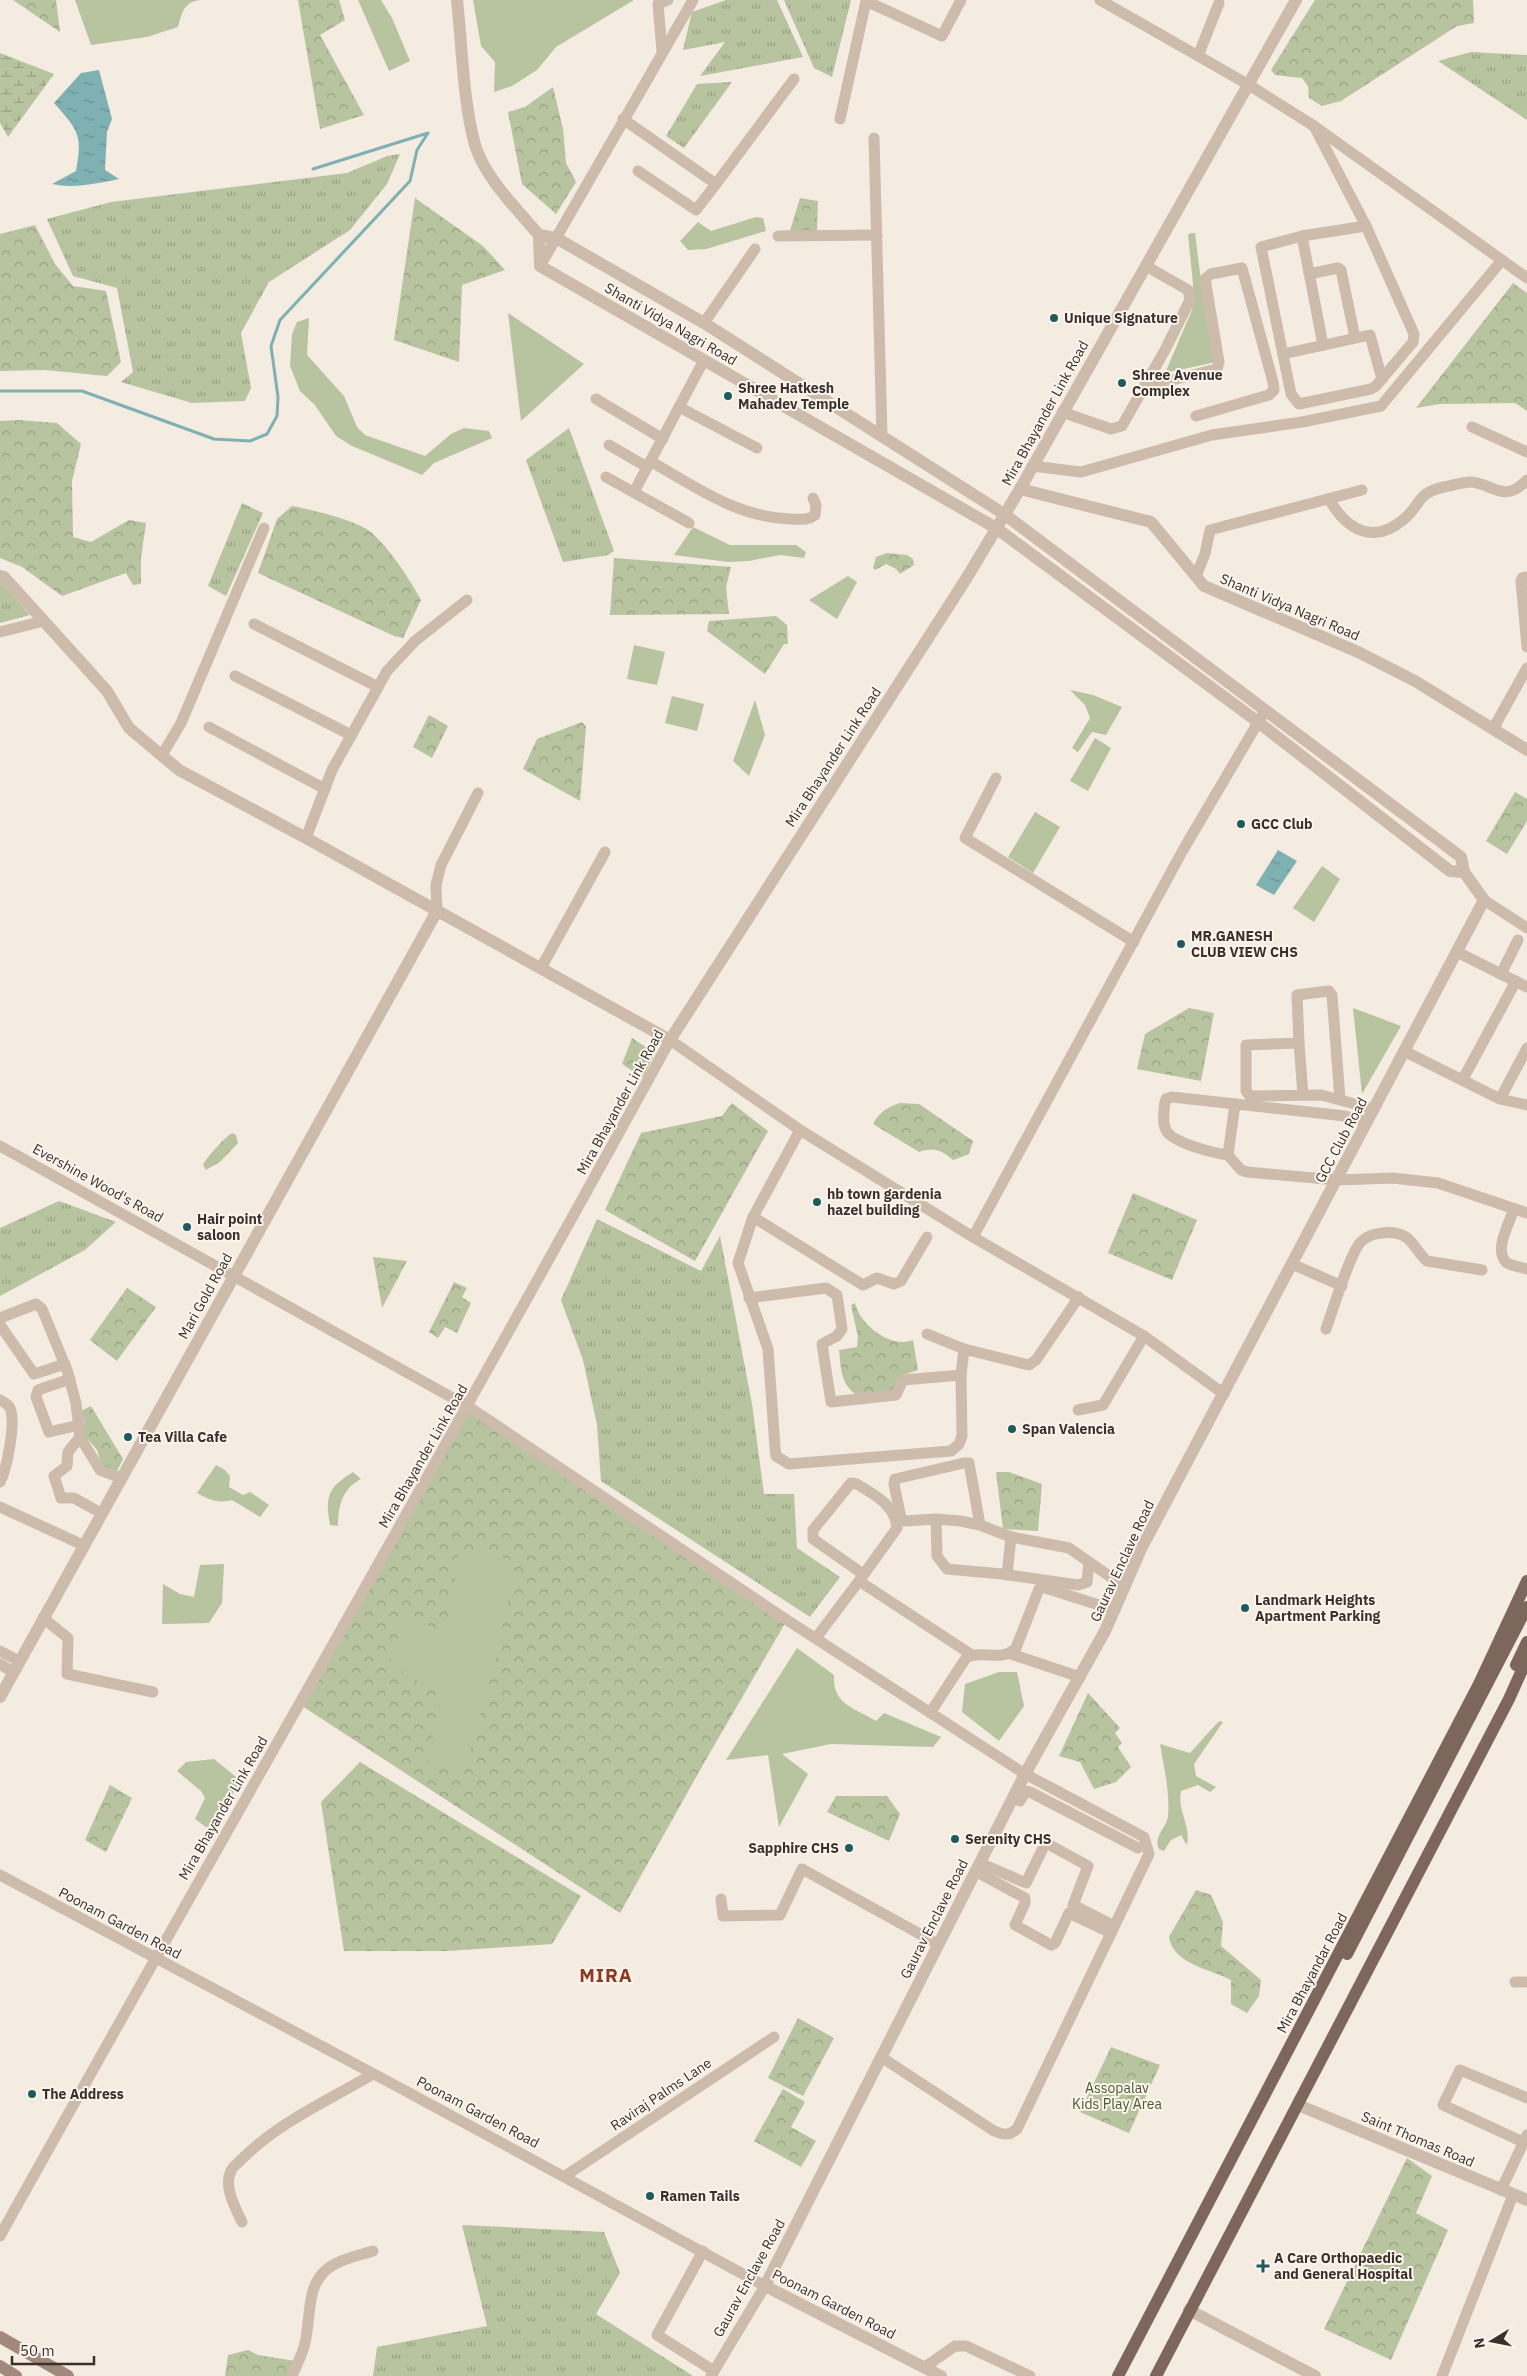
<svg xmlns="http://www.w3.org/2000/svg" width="1527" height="2376" font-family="'IBM Plex Sans',sans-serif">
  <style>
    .grass { fill: url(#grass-tufts) }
    .forest { fill: url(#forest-crowns) }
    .wetland { fill: url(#wetland-marsh) }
    .garden { fill: #b8c4a0 }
    .water { fill: url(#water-ripples) }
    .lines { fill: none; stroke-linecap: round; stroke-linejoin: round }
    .stream { stroke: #7fb0b2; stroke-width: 3 }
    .minor { stroke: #cdbbac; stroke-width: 11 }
    .tertiary { stroke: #cdbbac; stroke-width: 12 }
    .secondary { stroke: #a18a7d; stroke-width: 12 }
    .primary { stroke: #7d675c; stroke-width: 12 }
    .primary-bridge { stroke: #7d675c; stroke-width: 12 }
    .poi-dot { fill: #1f5a5e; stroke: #fbf5ee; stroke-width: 2 }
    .labels { text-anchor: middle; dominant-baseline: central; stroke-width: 4; stroke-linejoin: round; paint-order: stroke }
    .poi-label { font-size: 14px; font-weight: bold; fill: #3b302b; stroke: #fbf5ee; text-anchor: start }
    .street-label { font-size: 14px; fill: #3b302b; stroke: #fbf5ee }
    .park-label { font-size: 14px; fill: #4a5a2e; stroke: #fbf5ee }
    .district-label { font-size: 19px; font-weight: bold; letter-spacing: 1px; fill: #8c3b22; stroke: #fbf5ee }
  </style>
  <defs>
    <pattern id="grass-tufts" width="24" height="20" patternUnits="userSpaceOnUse" patternTransform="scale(1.25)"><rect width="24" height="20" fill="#b8c4a0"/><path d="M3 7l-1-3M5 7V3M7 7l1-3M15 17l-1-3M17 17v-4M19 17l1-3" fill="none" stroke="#97a083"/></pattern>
    <pattern id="forest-crowns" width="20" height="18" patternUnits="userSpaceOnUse" patternTransform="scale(1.25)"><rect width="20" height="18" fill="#b8c4a0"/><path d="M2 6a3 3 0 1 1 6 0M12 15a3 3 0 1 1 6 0" fill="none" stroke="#97a083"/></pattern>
    <pattern id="wetland-marsh" width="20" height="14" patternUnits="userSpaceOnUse" patternTransform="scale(1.25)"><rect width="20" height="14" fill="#b8c4a0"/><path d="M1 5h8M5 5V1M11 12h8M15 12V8" fill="none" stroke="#97a083"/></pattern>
    <pattern id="water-ripples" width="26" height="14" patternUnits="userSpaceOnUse" patternTransform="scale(1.25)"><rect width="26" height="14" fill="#7fb0b2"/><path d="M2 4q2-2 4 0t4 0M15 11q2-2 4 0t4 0" fill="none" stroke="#699091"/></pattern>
  </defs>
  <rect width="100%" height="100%" fill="#f4ebe1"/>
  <g class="grass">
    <path d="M726,0H777L803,57L700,76L725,42L683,50L692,12Z"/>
    <path d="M784,0H851L832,77L814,68Z"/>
    <path d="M1471,52L1527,55V120L1438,61Z"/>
    <path d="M732,82L684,148L666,136L697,84Z"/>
    <path d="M400,154L387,184L350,230L269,282L241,333L251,388L245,401L192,403L121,382L133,372L117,288L73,276L47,219L111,202L347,173L387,156Z"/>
    <path d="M569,428L614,551L608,555L563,562L526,460Z"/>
    <path d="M242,503L263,513L226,596L208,586Z"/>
    <path d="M0,581L30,615L0,623Z"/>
    <path d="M59,1201L116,1222L85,1250L0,1296V1228Z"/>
    <path d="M597,1219L701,1271L720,1236L752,1404L764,1494H794L797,1548L840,1577L810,1617L601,1481L597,1425L583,1360L561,1300Z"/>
    <path d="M462,2225L604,2232L620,2273L596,2314L693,2376H373L377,2347L487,2326Z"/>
  </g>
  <g class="forest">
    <path d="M13,0H56L60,32Z"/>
    <path d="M298,0H339L345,20L320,35L364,115L320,129Z"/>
    <path d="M1315,0H1473L1474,23L1457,26L1341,101L1322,106L1309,98L1308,86L1302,78L1275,75L1271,70Z"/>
    <path d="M553,87L563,129L566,163L576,182L556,214L522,184L508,112L525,107Z"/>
    <path d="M415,198L483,246L505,270L462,285L459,362L394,340Z"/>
    <path d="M800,198L818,201L817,232L790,231Z"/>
    <path d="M35,225L55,264L73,286L106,291L121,362L107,376L45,370L0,371V234Z"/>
    <path d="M1513,283L1527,293V411L1515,403L1440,404L1416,408Z"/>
    <path d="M19,420L57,423L81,444L72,481L73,537L91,542L129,520L146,523L141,558V584L133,585L126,573L62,596L22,567L0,558V421Z"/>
    <path d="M292,506C312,510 358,520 373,534C393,553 408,577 421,600L403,638L394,636L258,573L277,519Z"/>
    <path d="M887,553L907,555L913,559L914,565L900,574L896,569L886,564L875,570L873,568L876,557Z"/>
    <path d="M614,558L731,567L726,587L729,614L610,615Z"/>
    <path d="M776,616L787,625L788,644H784L765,674L707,631L709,621Z"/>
    <path d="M429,715L448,726L432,758L413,747Z"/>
    <path d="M582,722L586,727L580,801L523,769L537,739Z"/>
    <path d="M1515,792L1527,799V821L1507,854L1486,841Z"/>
    <path d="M1189,1008L1214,1013L1201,1081L1137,1069L1145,1034Z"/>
    <path d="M632,1038L655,1053L643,1078L622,1064Z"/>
    <path d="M732,1103L768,1131L695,1261L605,1210L641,1133L722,1116Z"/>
    <path d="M900,1103L919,1104L973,1141L969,1154L953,1160C941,1150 934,1147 919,1152L873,1124C879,1112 888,1107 900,1103Z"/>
    <path d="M232,1133L236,1135L238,1143L221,1161L206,1170L203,1165C206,1158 225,1137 232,1133Z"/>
    <path d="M1133,1193L1197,1220L1172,1280L1108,1253Z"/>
    <path d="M373,1257L407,1261L382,1308Z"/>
    <path d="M454,1282L467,1288L462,1297L471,1303L457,1333L445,1327L438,1338L429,1332Z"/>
    <path d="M127,1288L156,1307L117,1361L90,1340Z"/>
    <path d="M855,1303C860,1325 891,1349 913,1340L918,1370L901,1376L896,1381V1390L855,1394C840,1382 841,1367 839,1350L857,1347L858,1337L851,1305Z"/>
    <path d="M91,1406L123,1459L117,1471L103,1469L97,1450L80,1430L85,1424L81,1411Z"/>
    <path d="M469,1407L787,1620L704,1763L620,1913L299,1704Z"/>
    <path d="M996,1472H1009L1042,1484L1038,1531L1003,1529Z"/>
    <path d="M1088,1693L1120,1728L1115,1733L1122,1743L1118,1747L1131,1767L1116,1782L1094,1789L1080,1762L1059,1756Z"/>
    <path d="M360,1762L581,1896L552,1944L447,1951H344L321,1802Z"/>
    <path d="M110,1785L132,1798L106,1852L85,1840Z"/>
    <path d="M836,1796H887L900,1814L889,1841L827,1812Z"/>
    <path d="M1196,1890L1211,1895L1223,1922L1221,1946L1261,1980L1259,1996L1247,2013L1231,2004V1980C1210,1969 1173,1964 1169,1937Z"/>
    <path d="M798,2018L834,2038L803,2096L768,2078Z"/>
    <path d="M1111,2047L1160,2065L1129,2133L1080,2112Z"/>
    <path d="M783,2089L805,2102L791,2127L816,2141L801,2167L754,2141Z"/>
    <path d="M1407,2158L1432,2176L1416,2213L1448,2230L1391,2360L1324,2329Z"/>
    <path d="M248,2350L258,2355L295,2361L288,2376H225L228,2355Z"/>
  </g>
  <path class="wetland" d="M0,53L54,74L8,137L0,123Z"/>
  <g class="garden">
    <path d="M75,0H199C183,3 182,13 178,27L147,37L91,45Z"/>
    <path d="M358,0H381L392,18L410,61L389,71Z"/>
    <path d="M473,0H634L556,47L537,70L512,86L494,92L495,62L481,46Z"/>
    <path d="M756,217L763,218L766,231L706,249L688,250L680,241L698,222L711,231Z"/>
    <path d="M1195,233L1204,304L1216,362L1165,373L1192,310L1193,284L1188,234Z"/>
    <path d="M508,313L584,364L521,421Z"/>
    <path d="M309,318L307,355L344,396L357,427L365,435L425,456L451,434L464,428L489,431L492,438L434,463L422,475L352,446L336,436L315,405L300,391L290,366L292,334L297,322Z"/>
    <path d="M693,527L730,545H796L806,552L804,558L780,555L749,561L728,562L674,555Z"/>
    <path d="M848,576L857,582L837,619L809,600Z"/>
    <path d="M634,645L665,652L657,685L627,679Z"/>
    <path d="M1070,690L1093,695L1122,707L1106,735L1092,732L1078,752L1072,748L1090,718L1085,705Z"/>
    <path d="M672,696L704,704L697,731L665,723Z"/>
    <path d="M755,700L765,735L749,776L733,761Z"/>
    <path d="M1095,738L1111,748L1088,791L1070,781Z"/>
    <path d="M1035,812L1060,827L1033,873L1008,857Z"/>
    <path d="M1322,866L1340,879L1314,922L1293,908Z"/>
    <path d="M1353,1008L1401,1026L1362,1094Z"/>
    <path d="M216,1465L225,1470L230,1476L229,1487L243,1495L250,1492L269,1505L260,1517L232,1500C219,1504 208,1499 197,1493Z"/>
    <path d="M353,1472L361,1479C342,1489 338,1506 338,1526L330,1525C325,1495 328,1488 353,1472Z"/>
    <path d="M459,1549L516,1561L496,1658L464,1773L427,1761L442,1696L389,1663L405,1618L448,1632Z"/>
    <path d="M224,1564L222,1603L209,1623L162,1624L163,1584L180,1594L194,1597L200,1565Z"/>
    <path d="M797,1648L834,1675C832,1704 854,1708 876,1721L884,1713L941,1737L933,1747L831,1744L782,1754L808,1774L779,1827L768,1755L726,1760Z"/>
    <path d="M999,1672H1017L1024,1706L999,1741L962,1712L965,1684Z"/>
    <path d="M1219,1721L1223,1722L1194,1764L1196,1776L1216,1787L1210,1792L1198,1785L1181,1791C1177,1812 1191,1824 1187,1845L1181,1835L1171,1840L1164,1851L1159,1849C1153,1837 1166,1828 1168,1817C1170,1791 1164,1768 1160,1744L1190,1753Z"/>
    <path d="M214,1759L241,1781L210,1830L195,1819L205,1798L201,1791L177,1771L186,1762Z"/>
  </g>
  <g class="water">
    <path d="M99,70L112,119L107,132L105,170L119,179C98,183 74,189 52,184L76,171C83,135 78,130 54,103L81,73Z"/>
    <path d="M1278,850L1297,861L1274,895L1256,885Z"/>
  </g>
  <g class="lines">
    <path class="stream" d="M0,391H82L214,439L250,441L267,434L277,416L278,397L271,346L280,320L410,181L417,150L428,133L313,169"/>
    <g class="minor">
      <path d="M1100,0L1249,85L1314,126L1527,278"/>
      <path d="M662,51L658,4L668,0"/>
      <path d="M1198,56L1219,3"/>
      <path d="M623,119L716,184L794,79"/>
      <path d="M840,119L866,1L942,36L961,0"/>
      <path d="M874,138L882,436"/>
      <path d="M638,171L696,210L716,184"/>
      <path d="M778,236L877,235"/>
      <path d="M1302,236L1261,247L1291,394L1299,404L1371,389L1376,386L1413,342L1414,334L1366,226L1314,126"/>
      <path d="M540,266L693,0"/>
      <path d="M1309,274L1338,268L1341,270L1355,338"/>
      <path d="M704,323L755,249"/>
      <path d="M1323,345L1302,236L1366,226"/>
      <path d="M1283,354L1370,335L1382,379"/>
      <path d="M1144,387L1217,369L1219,362L1205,279L1211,274L1242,268L1273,382L1274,390L1269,395L1196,416"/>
      <path d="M596,399L663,439"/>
      <path d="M679,407L757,448"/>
      <path d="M1062,412L1111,429L1122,426L1165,350L1190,300L1188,290L1146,266"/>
      <path d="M1472,427L1527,452"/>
      <path d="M609,445L647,467"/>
      <path d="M650,461C696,487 736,517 790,519C800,519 807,521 815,515L816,505L813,498"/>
      <path d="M1032,466L1081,472L1212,435L1302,422L1381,406L1502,260"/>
      <path d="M606,477L689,523"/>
      <path d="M634,492L704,360"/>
      <path d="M1329,499C1346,529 1373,546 1404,519C1422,504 1416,493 1444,487C1452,486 1462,482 1470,482C1491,482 1503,505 1527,480"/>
      <path d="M1196,576L1205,554L1210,530L1362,490"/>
      <path d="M1527,577L1522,578L1521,581L1527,647"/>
      <path d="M254,624L378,687"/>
      <path d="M0,632L44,621"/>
      <path d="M235,676L351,735"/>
      <path d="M209,727L325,789"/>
      <path d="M1493,729L1527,668"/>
      <path d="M162,755L181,723L264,528"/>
      <path d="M996,778L965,838L1134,942"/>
      <path d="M306,838L332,770L387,671L415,641L467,600"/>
      <path d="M1484,900L1527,928"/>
      <path d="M437,911L436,885L441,865L478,793"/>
      <path d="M1457,952L1527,987"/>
      <path d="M541,968L605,852"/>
      <path d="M1501,974L1518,940"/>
      <path d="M1299,1043L1297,995L1329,991L1332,995L1340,1099"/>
      <path d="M1404,1051L1500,1099L1527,1105"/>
      <path d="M1463,1079L1516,981"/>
      <path d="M1303,1095L1299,1043L1246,1045V1091L1250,1096L1321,1095L1374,1109"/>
      <path d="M1500,1099L1527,1048"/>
      <path d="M1367,1122L1345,1116L1172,1097L1166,1099L1165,1102C1164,1110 1162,1122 1166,1130C1172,1143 1214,1153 1228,1155L1241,1170L1247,1172L1336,1180L1393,1178L1438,1183L1527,1213"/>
      <path d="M800,1130L753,1217L738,1263L768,1349L775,1447L776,1456L789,1464L951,1451L959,1444L962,1436L961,1375L964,1349L1029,1365L1036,1360L1079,1297"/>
      <path d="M0,1146L469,1407L787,1620L1025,1774L1144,1837L1149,1854L1017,2129C1009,2136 1004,2135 994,2131L881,2057"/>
      <path d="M1228,1155L1235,1104"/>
      <path d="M1514,1209C1509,1224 1493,1251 1507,1263C1512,1266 1521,1267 1527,1269"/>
      <path d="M753,1217L863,1285L877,1278L894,1284L901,1281L927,1237"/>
      <path d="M973,1237L1183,850L1263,714"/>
      <path d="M1292,1264L1342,1286"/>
      <path d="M749,1298L826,1288L837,1295L842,1329L837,1336L822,1344L831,1402L896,1395L903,1380L961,1375"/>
      <path d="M0,1318L36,1304L42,1309L67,1370L76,1403L80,1437L100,1470L121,1478"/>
      <path d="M0,1325L34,1374L65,1364"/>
      <path d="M1326,1329C1333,1310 1349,1256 1360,1243C1369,1232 1392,1230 1404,1236C1414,1241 1418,1254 1427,1261L1482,1270"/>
      <path d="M927,1334L964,1349"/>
      <path d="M70,1379L38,1390L36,1397L49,1432L79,1425"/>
      <path d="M0,1400C5,1403 10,1405 11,1411C15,1426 7,1469 0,1482"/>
      <path d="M1078,1410L1103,1405L1144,1336"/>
      <path d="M80,1437L68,1452L67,1466L54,1476L61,1498H74L101,1513"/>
      <path d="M0,1507L83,1545"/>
      <path d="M936,1519L937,1556L947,1569L1002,1574L1078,1585L1087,1582L1089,1562"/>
      <path d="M980,1525L969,1463H964L895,1479L894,1484L901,1518L904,1521L936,1519L960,1521L980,1525L1011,1537L1069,1548L1125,1587"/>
      <path d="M1007,1575L1011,1537"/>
      <path d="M859,1581L897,1528C895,1504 874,1495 857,1484L851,1483L813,1530V1539L863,1574"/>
      <path d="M43,1618L68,1638L67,1674L153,1692"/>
      <path d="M816,1638L859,1581L972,1655"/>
      <path d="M0,1651L19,1661"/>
      <path d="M1011,1654L1080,1677"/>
      <path d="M0,1664L13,1672"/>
      <path d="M930,1713L966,1658C982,1649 1001,1663 1016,1648L1039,1589L1042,1587L1115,1610"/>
      <path d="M1013,1798L1020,1801L1026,1791L1030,1792L1138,1848"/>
      <path d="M980,1863L1026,1883L1044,1846L1048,1844L1088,1866L1073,1905L1114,1926"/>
      <path d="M975,1871L1025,1898V1903L1015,1925L1051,1945L1055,1943L1069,1913L1111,1933"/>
      <path d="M0,1875L402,2089L765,2286L711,2376"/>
      <path d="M721,1899L723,1916L780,1915L802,1869L938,1944"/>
      <path d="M1515,1982H1527"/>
      <path d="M1523,2142L1443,2105L1460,2070L1527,2098"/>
      <path d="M565,2176L774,2037"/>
      <path d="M1501,2190L1527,2135"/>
      <path d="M242,2222C236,2209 223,2187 231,2171C232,2167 238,2163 241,2160C277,2123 329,2100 373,2074"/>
      <path d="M0,2236C222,1837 451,1441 670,1040L800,1130L973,1237L1144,1336L1224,1394"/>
      <path d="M703,2251L657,2335L714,2371"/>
      <path d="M925,2367L955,2346H966L1030,2376"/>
      <path d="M292,2376C296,2366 301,2357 304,2347C311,2323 306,2290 323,2273C335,2260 357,2256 373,2251"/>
      <path d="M1442,2376L1513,2195"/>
    </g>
    <g class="tertiary">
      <path d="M457,0C462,45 463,102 475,145C485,178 517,209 539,235"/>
      <path d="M1020,489L1151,522L1204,586L1358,652L1415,681L1527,750"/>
      <path d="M0,576L4,577L107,691L129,728L179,770L306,838L670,1040L966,579L1020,489L1296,0"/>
      <path d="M0,1697L437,911"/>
      <path d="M1298,2105L1527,2200"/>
      <path d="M1189,2310L1315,2376"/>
      <path d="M941,2376L765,2286L1025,1774L1105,1631L1141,1549L1484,900L1464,872L1461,857L1004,514L704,323L556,238L539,235L540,266L996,528L1258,722L1450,871L1464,872"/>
    </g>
    <g class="secondary">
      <path d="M0,2337L68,2376"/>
      <path d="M0,2366L16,2376"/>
    </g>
    <g class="primary">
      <path d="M1516,1665L1527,1642"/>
      <path d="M1118,2376L1479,1684L1527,1581"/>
      <path d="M1156,2376L1509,1699L1527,1659"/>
    </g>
    <path class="primary-bridge" d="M1347,1954L1527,1607"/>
  </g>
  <g class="poi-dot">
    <circle cx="1054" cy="318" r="5"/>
    <circle cx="1122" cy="383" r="5"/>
    <circle cx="728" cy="396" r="5"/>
    <circle cx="1241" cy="824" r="5"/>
    <circle cx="1181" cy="944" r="5"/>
    <circle cx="817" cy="1202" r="5"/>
    <circle cx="187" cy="1227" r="5"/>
    <circle cx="1012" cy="1429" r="5"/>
    <circle cx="128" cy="1437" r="5"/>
    <circle cx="1245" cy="1608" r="5"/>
    <circle cx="955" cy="1839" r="5"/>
    <circle cx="849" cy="1848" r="5"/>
    <circle cx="32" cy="2094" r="5"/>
    <circle cx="650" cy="2196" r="5"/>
    <path d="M1260.5 2258.5h5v5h5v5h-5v5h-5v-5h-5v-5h5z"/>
  </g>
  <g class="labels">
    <g class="poi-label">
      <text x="1064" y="318">Unique Signature</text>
      <text x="1132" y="375">Shree Avenue<tspan x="1132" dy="16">Complex</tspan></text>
      <text x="738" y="388">Shree Hatkesh<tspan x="738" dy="16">Mahadev Temple</tspan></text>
      <text x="1251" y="824">GCC Club</text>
      <text x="1191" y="936">MR.GANESH<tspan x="1191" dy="16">CLUB VIEW CHS</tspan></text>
      <text x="827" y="1194">hb town gardenia<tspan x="827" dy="16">hazel building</tspan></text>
      <text x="197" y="1219">Hair point<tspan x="197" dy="16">saloon</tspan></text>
      <text x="1022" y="1429">Span Valencia</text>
      <text x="138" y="1437">Tea Villa Cafe</text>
      <text x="1255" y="1600">Landmark Heights<tspan x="1255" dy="16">Apartment Parking</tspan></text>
      <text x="965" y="1839">Serenity CHS</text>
      <text x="839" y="1848" text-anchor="end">Sapphire CHS</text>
      <text x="42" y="2094">The Address</text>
      <text x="660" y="2196">Ramen Tails</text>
      <text x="1274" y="2258">A Care Orthopaedic<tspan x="1274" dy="16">and General Hospital</tspan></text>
    </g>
    <g class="street-label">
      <text transform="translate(671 324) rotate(30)">Shanti Vidya Nagri Road</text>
      <text transform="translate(1045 413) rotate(-61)">Mira Bhayander Link Road</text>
      <text transform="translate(1290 607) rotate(23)">Shanti Vidya Nagri Road</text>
      <text transform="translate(833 757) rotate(-57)">Mira Bhayander Link Road</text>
      <text transform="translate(620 1102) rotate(-61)">Mira Bhayander Link Road</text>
      <text transform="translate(1341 1140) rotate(-62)">GCC Club Road</text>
      <text transform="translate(98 1183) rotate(29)">Evershine Wood's Road</text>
      <text transform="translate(205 1296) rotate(-61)">Mari Gold Road</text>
      <text transform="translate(423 1456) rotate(-60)">Mira Bhayander Link Road</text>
      <text transform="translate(1122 1561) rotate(-65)">Gaurav Enclave Road</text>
      <text transform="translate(223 1808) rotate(-60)">Mira Bhayander Link Road</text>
      <text transform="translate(934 1919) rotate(-63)">Gaurav Enclave Road</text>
      <text transform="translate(120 1923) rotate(28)">Poonam Garden Road</text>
      <text transform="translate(1312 1973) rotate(-62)">Mira Bhayandar Road</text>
      <text transform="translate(661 2094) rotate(-34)">Raviraj Palms Lane</text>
      <text transform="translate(478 2112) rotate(28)">Poonam Garden Road</text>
      <text transform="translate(1418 2139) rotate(23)">Saint Thomas Road</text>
      <text transform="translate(749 2278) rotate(-61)">Gaurav Enclave Road</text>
      <text transform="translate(834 2304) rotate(27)">Poonam Garden Road</text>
    </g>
    <g class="park-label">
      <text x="1117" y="2088">Assopalav<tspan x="1117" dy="16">Kids Play Area</tspan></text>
    </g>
    <g class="district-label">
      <text x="606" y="1975">MIRA</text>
    </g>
  </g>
  <g transform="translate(1492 2341) rotate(260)" stroke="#fbf5ee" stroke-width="4" paint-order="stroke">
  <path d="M0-4L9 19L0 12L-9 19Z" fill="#3b302b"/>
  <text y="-8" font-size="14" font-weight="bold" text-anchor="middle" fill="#3b302b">N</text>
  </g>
  <path d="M12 2356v8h82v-8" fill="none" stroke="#3b302b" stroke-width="2.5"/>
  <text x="20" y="2356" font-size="15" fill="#3b302b" stroke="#fbf5ee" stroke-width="4" paint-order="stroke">50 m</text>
</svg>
